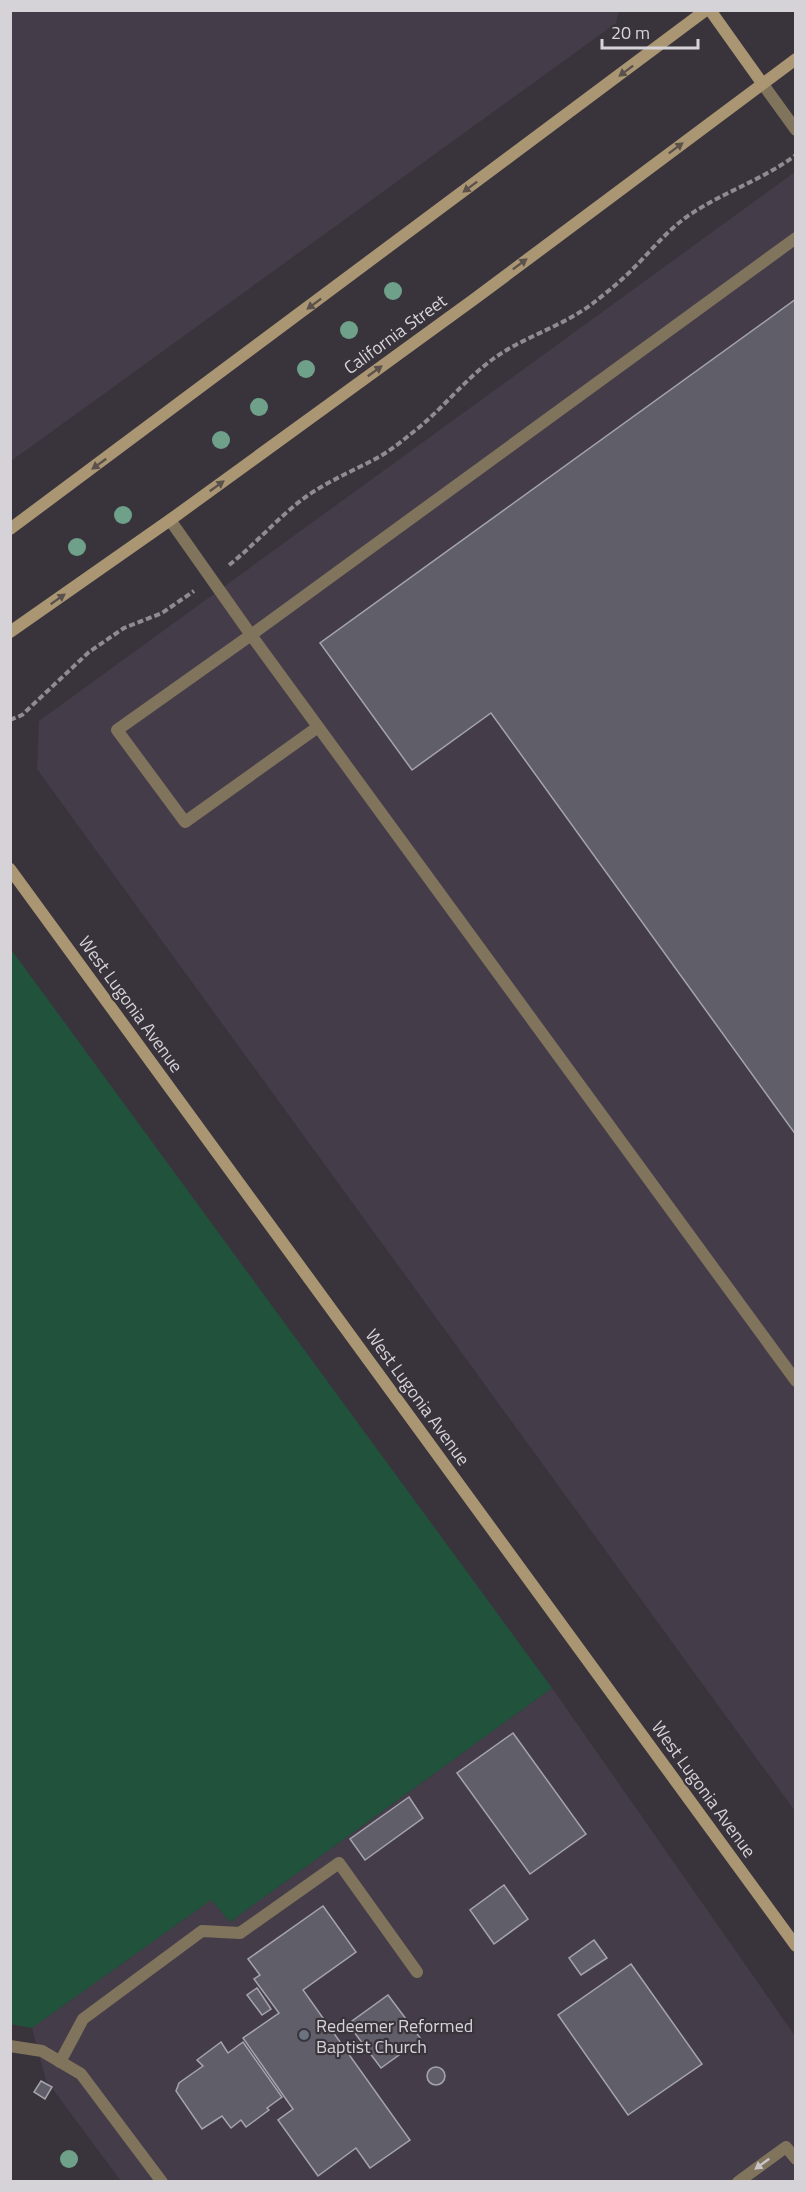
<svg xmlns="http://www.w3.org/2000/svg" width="806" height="2192" font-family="'Titillium Web',sans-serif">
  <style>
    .built { fill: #453c4a }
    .grass { fill: #21523b }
    .building { fill: #605e68; stroke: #a5a4ae; stroke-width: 1.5 }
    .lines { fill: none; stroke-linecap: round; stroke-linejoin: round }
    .path { stroke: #8f8b91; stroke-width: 4; stroke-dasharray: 6 3; stroke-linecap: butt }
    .lane { stroke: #80745d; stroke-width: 12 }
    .secondary { stroke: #aa9672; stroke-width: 12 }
    .tree { fill: #6fa089 }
    .oneway { fill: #5b514c }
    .oneway2 { fill: #c9c5c6 }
    .worship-dot { fill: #6b7280; stroke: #39343c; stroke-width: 2 }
    .labels { text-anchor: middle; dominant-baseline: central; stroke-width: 4.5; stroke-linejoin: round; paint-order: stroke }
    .street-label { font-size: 18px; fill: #d6d3d8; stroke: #39343c }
    .poi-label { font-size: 18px; fill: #d6d3d8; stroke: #39343c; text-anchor: start }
  </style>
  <rect width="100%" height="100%" fill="#39343c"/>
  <g class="built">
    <path d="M11,10H619V11L616,23L11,461Z"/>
    <path d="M795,172V1811L37,769L39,721Z"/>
    <path d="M552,1688L795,2036V2181H121L46,2080L32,2028L211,1900L230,1922Z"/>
  </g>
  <path class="grass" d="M10,948L552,1688L230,1922L211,1900L32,2028L10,2024Z"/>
  <g class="building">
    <path d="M796,299V1135L491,713L412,770L320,643Z"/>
    <path d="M513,1733L586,1834L530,1874L457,1773Z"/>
    <path d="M409,1797L423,1818L365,1860L350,1839Z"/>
    <path d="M504,1885L528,1919L494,1944L470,1910Z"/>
    <path d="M323,1906L356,1952L303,1990L410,2140L370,2168L356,2148L318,2176L278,2120L293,2109L243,2038L279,2013L254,1979L260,1975L248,1959Z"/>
    <path d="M594,1940L607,1958L581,1975L569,1958Z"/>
    <path d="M631,1964L702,2064L628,2115L558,2015Z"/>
    <path d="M257,1988L271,2009L262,2015L247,1995Z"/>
    <path d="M388,1995L421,2039L381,2068L348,2024Z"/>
    <path d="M221,2042L228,2053L243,2042L282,2097L267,2108L269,2110L246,2127L241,2120L231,2128L222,2116L202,2129L176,2091L179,2083L203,2066L197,2060Z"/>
    <circle cx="436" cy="2076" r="9"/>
    <path d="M41,2081L52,2087L45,2099L34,2092Z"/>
  </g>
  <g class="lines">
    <g class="path">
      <path d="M229,565C257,543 279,516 307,496C330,480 355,470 379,457C391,450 402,441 412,433C441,411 463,381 493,359C523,337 561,327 592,304C601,297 611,289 620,281C643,261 661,236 685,218C720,193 761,181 796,155"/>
      <path d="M10,720L22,715L89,652L124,628L162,613L194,591"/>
    </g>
    <g class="lane">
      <path d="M762,83L796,130"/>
      <path d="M796,238L251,635L796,1381"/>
      <path d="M170,520L251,635L117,730L185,822L318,727"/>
      <path d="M10,2046L42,2051L81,2074L162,2182"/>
      <path d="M60,2062L83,2019L202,1931L240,1933L339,1863L417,1972"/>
      <path d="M738,2182L786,2147L796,2159"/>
    </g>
    <g class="secondary">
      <path d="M710,10L762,83"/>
      <path d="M10,529L706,10"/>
      <path d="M10,632L170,520L473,300L796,59"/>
      <path d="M10,869L796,1946"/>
    </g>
  </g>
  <g class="tree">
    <circle cx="393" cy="291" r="9"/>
    <circle cx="349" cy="330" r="9"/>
    <circle cx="306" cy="369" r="9"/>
    <circle cx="259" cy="407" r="9"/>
    <circle cx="221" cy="440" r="9"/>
    <circle cx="123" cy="515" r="9"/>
    <circle cx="77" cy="547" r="9"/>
    <circle cx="69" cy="2159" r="9"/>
  </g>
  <defs><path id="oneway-solid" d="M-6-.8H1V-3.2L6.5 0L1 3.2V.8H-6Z" transform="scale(1.5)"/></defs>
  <g class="oneway">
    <use href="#oneway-solid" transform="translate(626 71) rotate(143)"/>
    <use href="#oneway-solid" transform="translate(676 148) rotate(-37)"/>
    <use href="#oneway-solid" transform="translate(470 187) rotate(143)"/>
    <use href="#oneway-solid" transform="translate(520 264) rotate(-37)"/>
    <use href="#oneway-solid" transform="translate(314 304) rotate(143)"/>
    <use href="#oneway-solid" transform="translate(375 371) rotate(-36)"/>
    <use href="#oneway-solid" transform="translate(99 464) rotate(144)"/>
    <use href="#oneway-solid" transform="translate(217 486) rotate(-36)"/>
    <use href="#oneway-solid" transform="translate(58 599) rotate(-35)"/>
  </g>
  <use class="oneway2" href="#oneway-solid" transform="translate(762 2164) rotate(144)"/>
  <circle class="worship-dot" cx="304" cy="2035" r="6"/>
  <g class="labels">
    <g class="street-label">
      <text transform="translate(395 334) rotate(-36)">California Street</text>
      <text transform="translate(131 1004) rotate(54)">West Lugonia Avenue</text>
      <text transform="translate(418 1397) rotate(54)">West Lugonia Avenue</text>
      <text transform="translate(704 1789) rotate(54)">West Lugonia Avenue</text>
    </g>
    <g class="poi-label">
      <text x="316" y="2025">Redeemer Reformed<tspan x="316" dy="21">Baptist Church</tspan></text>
    </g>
  </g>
  <rect width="806" height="2192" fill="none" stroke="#d6d3d8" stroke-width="24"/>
  <path d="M602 39v9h96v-9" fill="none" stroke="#d6d3d8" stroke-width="3"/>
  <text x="611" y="39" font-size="18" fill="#d6d3d8" stroke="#39343c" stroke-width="4.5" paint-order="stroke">20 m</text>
</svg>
